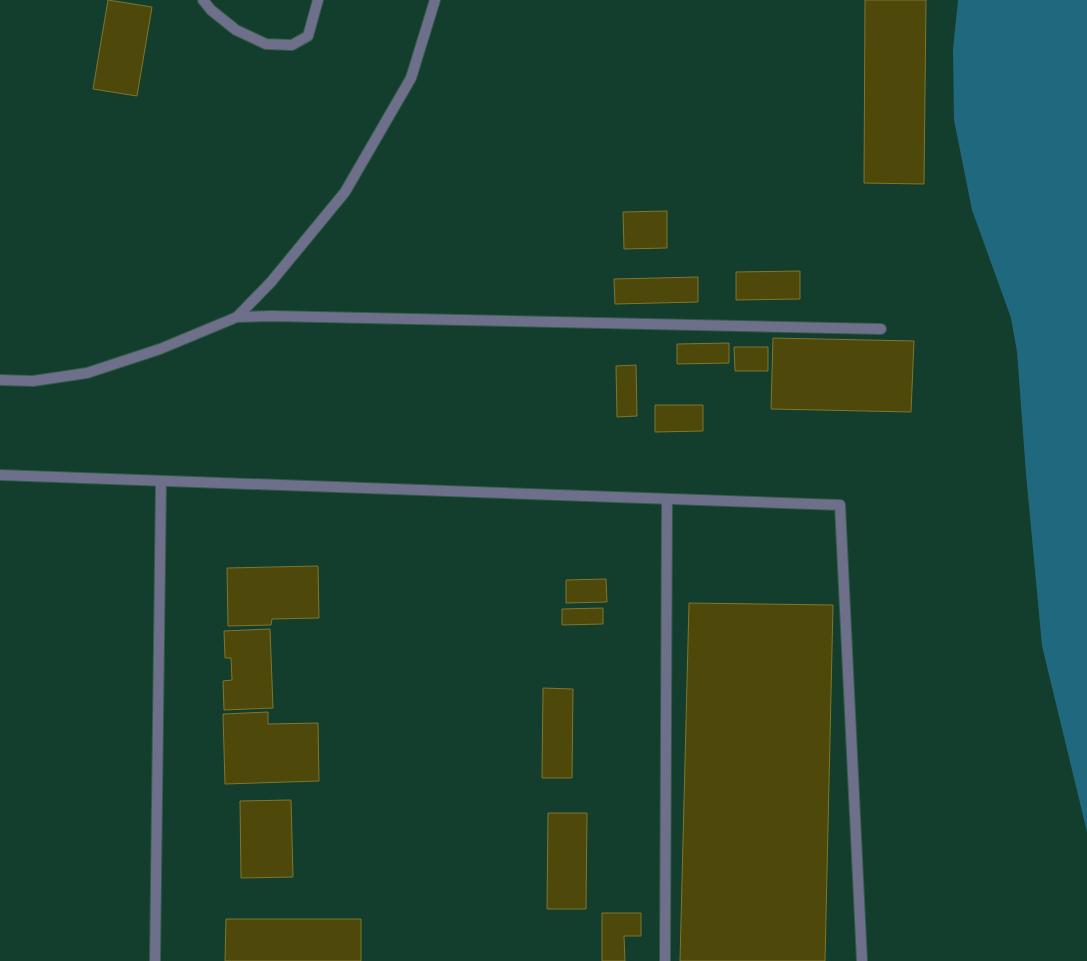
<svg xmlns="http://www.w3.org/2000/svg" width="1087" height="961" font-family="'Nunito Sans',sans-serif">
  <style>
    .water { fill: #20687e }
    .building { fill: #4e480b; stroke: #7f772e }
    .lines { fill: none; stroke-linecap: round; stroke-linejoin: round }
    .service-casing { stroke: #345c4b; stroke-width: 12 }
    .minor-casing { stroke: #345c4b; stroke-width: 12 }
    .service { stroke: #6e6f8a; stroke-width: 10 }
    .minor { stroke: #6e6f8a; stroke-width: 10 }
  </style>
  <rect width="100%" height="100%" fill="#133d2c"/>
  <path class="water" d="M958,0H1087V832L1042,646L1026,474L1017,352L1011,318L972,210L954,120L953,49Z"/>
  <g class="building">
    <path d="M108,0L152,7L137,96L93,89Z"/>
    <path d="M865,0H926L924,184L864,183Z"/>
    <path d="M667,211V248L624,249L623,212Z"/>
    <path d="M800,271V299L736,300V272Z"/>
    <path d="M698,277V302L615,304L614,279Z"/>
    <path d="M773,338L914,341L911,412L771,409Z"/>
    <path d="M729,343V363L677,364V344Z"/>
    <path d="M734,347H768V371H735Z"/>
    <path d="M636,365L637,416L617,417L616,366Z"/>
    <path d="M655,405H703V431L655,432Z"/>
    <path d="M318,566L319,618L272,619L271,625L228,626L227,568Z"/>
    <path d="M606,579L607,602L566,603V580Z"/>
    <path d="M689,603L833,605L825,961H680Z"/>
    <path d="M603,608V624L562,625V609Z"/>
    <path d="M270,629L273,708L224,710L223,681L232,680L231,658H225L224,631Z"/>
    <path d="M543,688L573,689L572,778H542Z"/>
    <path d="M268,712V724L318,723L319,781L225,784L223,714Z"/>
    <path d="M291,800L293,877L241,878L240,801Z"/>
    <path d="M548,813H587L586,909H547Z"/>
    <path d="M602,913H641V936H624L625,961H602Z"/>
    <path d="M226,919H361V961H225Z"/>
  </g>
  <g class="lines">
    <defs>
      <g id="service">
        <path d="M203,0L211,10L236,30L266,44L292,45L308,36L318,0"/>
        <path d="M237,317L271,282L345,192L411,78L435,0"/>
        <path d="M0,475L840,505L862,961"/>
        <path d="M155,961L161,481"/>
        <path d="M665,961L667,499"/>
      </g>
      <path id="minor" d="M0,380L33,381L87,373L160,349L237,317L271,316L881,329"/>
    </defs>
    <use href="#service" class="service-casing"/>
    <use href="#minor" class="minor-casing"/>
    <use href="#service" class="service"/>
    <use href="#minor" class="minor"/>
  </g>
</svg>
